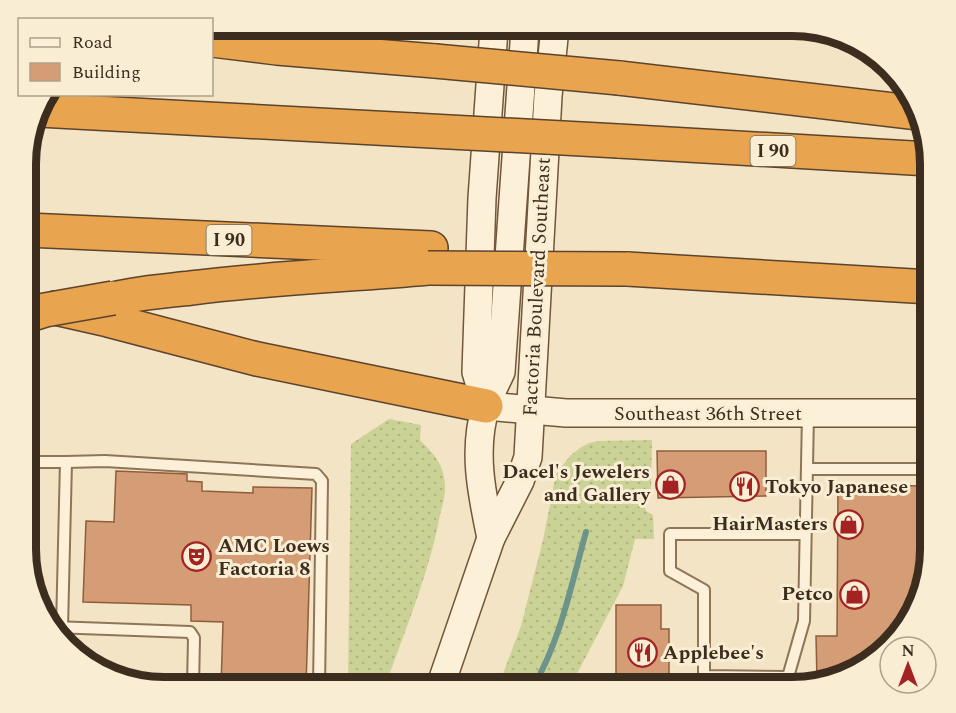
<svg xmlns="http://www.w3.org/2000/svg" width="956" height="713" font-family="Spectral,serif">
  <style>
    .grass { fill: url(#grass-dots) }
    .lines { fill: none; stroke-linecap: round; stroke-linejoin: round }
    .stream { stroke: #6c948a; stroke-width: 6 }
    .building { fill: #d49d76; stroke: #905d3c; stroke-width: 1.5 }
    .lane-casing { stroke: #8f7558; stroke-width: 14 }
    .secondary-casing { stroke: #71563b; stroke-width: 30 }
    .highway-casing { stroke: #5c432d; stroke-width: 36 }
    .lane { stroke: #fcf1d8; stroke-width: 10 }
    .secondary { stroke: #fcf1d8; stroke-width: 27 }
    .highway { stroke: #e8a44e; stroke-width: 33 }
    .highway-bridge-casing { stroke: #5c432d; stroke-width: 36; stroke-linecap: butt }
    .highway-bridge { stroke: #e8a44e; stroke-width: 33 }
    .labels { text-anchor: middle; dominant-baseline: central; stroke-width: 6; stroke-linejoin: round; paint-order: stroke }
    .shield { fill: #f9eed4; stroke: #756755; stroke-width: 1.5 }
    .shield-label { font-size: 18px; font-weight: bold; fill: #3d2d1e }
    .street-label { font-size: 20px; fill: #3d2d1e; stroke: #f9eed4 }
    .poi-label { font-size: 20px; font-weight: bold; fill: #3d2d1e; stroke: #f9eed4; text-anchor: end }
    .rim { fill: none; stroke: #3d2d1e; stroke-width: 8 }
  </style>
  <defs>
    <pattern id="grass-dots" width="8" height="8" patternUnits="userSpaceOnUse" patternTransform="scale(1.5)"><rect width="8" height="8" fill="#cbd296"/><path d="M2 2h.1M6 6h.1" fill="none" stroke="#afb581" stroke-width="1.8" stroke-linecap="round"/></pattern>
  </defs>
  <rect width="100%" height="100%" fill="#f2e4c4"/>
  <g class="grass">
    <path d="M389,419L421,425L420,440C431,451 442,462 444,478C447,490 443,503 440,515C429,574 405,630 385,687H348L351,444Z"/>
    <path d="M652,440L651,492L643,501L646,511L653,515L654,539H635L623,586L570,687H498L521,626L543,540L556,474L570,456L580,448L589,443L599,441Z"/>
  </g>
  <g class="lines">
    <path class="stream" d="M533,687C560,642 572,582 586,532"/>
  </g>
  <g class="building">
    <path d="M657,451H766V496L658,498Z"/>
    <path d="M116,471L187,474V481L202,482V491L253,493V487L312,488L306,687H221L223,622L191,621V605L83,602L86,521L114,522Z"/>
    <path d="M838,485L929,486V560L896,640L853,673L817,682L816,636H837Z"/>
    <path d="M616,605H661V629H669V687H616Z"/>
  </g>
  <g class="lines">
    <defs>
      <g id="lane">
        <path d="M26,462H66L62,628"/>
        <path d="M66,462L105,461L316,474L322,481L319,687"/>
        <path d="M807,469H930"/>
        <path d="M53,627L190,632L194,638L193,687"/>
        <path d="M788,677L704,676V590L670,571V534H805"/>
        <path d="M788,687V677L804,621L808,414"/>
      </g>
      <g id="secondary">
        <path d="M486,406L566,413H930"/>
        <path d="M486,406L476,372L482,198L494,29"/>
        <path d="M491,538C482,495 472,450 486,406C490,394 496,383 501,372L525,29"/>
        <path d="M440,687L491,538L520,481L528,457L548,96L555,28"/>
      </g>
      <g id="highway">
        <path d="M212,40L277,48L435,61"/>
        <path d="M619,78L919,113"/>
        <path d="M39,110L413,130"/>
        <path d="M618,141L929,159"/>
        <path d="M27,230L431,248"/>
        <path d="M627,269L930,287"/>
        <path d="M92,305C124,294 157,292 191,288C270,278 349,275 428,268"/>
        <path d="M55,308L108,320L257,359L486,406"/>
      </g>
    </defs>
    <use href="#lane" class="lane-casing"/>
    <use href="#secondary" class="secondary-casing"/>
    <use href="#highway" class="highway-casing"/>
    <use href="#lane" class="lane"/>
    <use href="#secondary" class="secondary"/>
    <use href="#highway" class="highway"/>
    <defs>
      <g id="highway-bridge">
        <path d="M435,61L619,78"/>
        <path d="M413,130L618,141"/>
        <path d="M428,268L627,269"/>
        <path d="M26,316L45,310L113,298"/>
      </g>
    </defs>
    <use href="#highway-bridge" class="highway-bridge-casing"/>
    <use href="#highway-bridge" class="highway-bridge"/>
  </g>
  <defs>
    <symbol id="shop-ring" viewBox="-11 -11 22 22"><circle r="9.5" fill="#f9eed4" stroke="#a32323" stroke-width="1.5"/><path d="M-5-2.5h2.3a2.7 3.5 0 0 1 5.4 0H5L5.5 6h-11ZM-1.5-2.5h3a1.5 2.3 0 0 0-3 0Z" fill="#a32323"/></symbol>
    <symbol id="restaurant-ring" viewBox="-11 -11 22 22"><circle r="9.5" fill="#f9eed4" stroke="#a32323" stroke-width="1.5"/><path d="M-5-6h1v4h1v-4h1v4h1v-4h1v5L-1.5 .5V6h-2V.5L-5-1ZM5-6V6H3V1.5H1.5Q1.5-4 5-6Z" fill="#a32323"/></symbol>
    <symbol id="theatre-ring" viewBox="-11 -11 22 22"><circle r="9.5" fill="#f9eed4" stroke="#a32323" stroke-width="1.5"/><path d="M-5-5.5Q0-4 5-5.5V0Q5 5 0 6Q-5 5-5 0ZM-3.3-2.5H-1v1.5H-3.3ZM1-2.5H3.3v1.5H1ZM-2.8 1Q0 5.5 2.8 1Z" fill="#a32323"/></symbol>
  </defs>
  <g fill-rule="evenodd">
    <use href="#shop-ring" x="654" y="468" width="33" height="33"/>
    <use href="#restaurant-ring" x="728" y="470" width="33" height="33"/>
    <use href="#shop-ring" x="832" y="508" width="33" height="33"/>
    <use href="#theatre-ring" x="180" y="540" width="33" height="33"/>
    <use href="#shop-ring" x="838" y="578" width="33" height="33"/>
    <use href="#restaurant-ring" x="626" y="636" width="33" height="33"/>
  </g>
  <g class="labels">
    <g class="shield">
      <rect x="750.5" y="136" width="45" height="30" rx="4.5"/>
      <rect x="206.5" y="225" width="45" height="30" rx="4.5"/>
    </g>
    <g class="shield-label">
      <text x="773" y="151">I 90</text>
      <text x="229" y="240">I 90</text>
    </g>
    <g class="street-label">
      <text transform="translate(537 287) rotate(-87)">Factoria Boulevard Southeast</text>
      <text x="708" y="414">Southeast 36th Street</text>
    </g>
    <g class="poi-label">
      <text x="650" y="472">Dacel's Jewelers<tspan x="650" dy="23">and Gallery</tspan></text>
      <text x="765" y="487" text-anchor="start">Tokyo Japanese</text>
      <text x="828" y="524">HairMasters</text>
      <text x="218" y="546" text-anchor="start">AMC Loews<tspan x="218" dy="23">Factoria 8</tspan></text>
      <text x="833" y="594">Petco</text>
      <text x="663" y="653" text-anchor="start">Applebee's</text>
    </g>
  </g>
  <path d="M0 0H956V713H0ZM164 36H792A128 128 0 0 1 920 164V549A128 128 0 0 1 792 677H164A128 128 0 0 1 36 549V164A128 128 0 0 1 164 36Z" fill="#f9eed4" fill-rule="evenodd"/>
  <path class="rim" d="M164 36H792A128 128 0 0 1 920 164V549A128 128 0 0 1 792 677H164A128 128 0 0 1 36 549V164A128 128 0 0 1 164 36Z"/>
  <rect x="18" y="18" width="195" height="78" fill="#f9eed4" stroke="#aea18b" stroke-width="1.5"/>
  <rect x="30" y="38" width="30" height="9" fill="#fcf1d8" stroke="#aea18b" stroke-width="1.5"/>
  <text x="72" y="48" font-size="18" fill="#3d2d1e">Road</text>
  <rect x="30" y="63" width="30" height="18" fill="#d49d76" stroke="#aea18b" stroke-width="1.5"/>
  <text x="72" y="78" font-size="18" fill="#3d2d1e">Building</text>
  <g transform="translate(908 665)"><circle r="28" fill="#f9eed4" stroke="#aea18b" stroke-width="1.5"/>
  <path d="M0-4.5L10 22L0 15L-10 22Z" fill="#a32323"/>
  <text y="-9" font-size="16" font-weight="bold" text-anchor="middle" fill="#3d2d1e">N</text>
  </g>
</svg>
